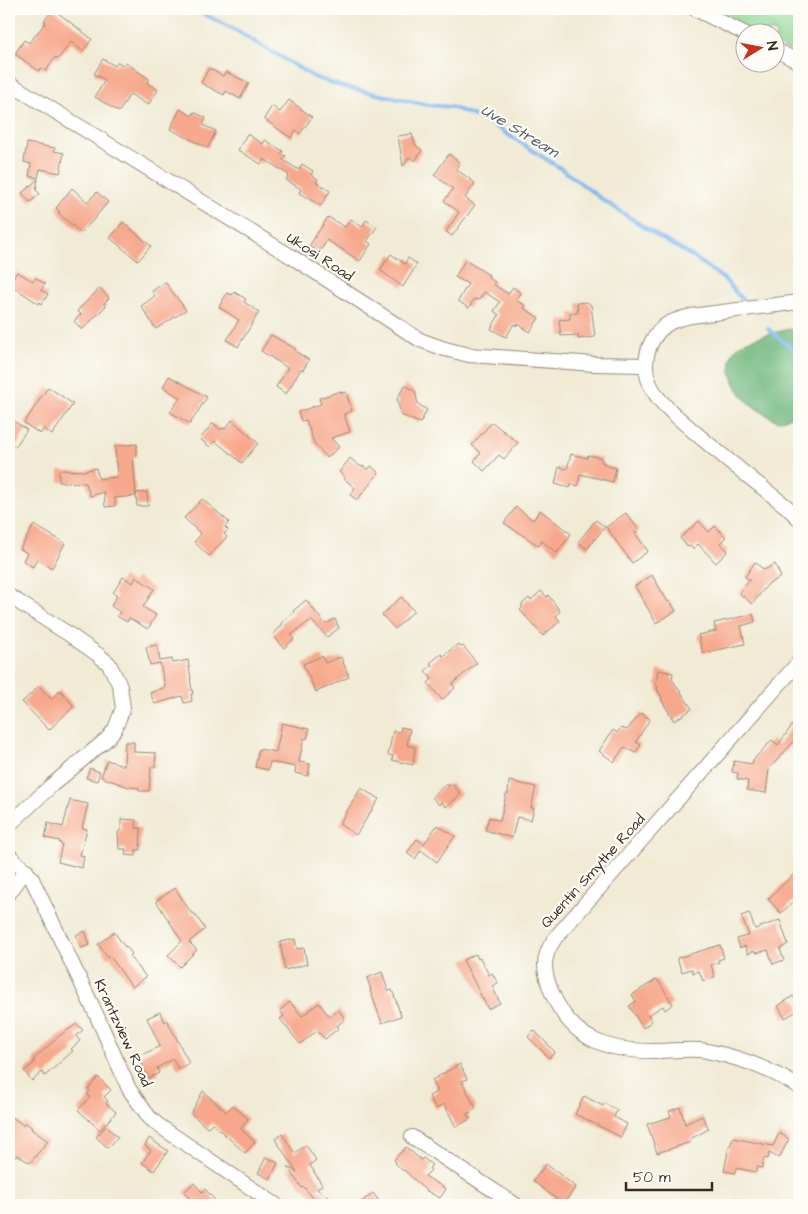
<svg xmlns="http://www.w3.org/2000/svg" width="808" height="1214" font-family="'Architects Daughter',sans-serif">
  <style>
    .green { fill: #8bd794; stroke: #638059 }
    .forest { fill: #70b87e; stroke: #56714e }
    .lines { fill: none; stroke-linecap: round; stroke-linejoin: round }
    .stream { stroke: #81b9f1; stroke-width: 4 }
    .building { fill: #f7a88c }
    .minor-casing { stroke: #968a7a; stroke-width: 16 }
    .minor { stroke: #fff; stroke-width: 14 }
    .labels { text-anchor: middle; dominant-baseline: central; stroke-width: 4.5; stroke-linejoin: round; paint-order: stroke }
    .street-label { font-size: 15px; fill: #3b2a1e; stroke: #fdfcf7 }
    .water-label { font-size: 16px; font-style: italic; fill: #545c68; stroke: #fdfcf7 }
  </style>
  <rect width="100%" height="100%" fill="#fdfcf7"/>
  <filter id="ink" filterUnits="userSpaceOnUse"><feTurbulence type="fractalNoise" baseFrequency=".02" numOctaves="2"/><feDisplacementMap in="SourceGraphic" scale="10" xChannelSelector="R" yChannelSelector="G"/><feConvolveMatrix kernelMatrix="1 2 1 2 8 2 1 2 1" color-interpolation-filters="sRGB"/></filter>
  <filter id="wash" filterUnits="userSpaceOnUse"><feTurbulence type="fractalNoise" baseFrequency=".0096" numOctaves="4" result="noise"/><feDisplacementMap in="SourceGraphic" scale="20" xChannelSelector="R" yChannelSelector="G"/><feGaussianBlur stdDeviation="1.12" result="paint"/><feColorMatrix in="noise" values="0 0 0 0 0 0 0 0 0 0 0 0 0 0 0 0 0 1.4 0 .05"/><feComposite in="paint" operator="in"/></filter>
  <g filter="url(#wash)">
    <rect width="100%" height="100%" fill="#f1ebd5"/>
    <path class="green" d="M714,9H799V56L776,44V32H752L712,12Z"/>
    <path class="forest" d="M789,329L799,332V408L791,417L777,421C767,415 753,408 745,399C732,386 722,356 741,344C755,336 774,333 789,329Z"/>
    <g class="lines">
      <g class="stream">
        <path d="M193,9L234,29L314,77L340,86L428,105L451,107L487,121L563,170L603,200L659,237L692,256L725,280L747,305"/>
        <path d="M768,329L799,354"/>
      </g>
    </g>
    <g id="blocks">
      <g class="building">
        <path d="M53,9L92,39L83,51L71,42L58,59L55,57L46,71L41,68L39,71L15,54L24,40L29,43L46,22L44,21Z"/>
        <path d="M103,59L115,66L118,62L123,65L125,62L149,79L147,83L158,90L148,105L130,94L119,112L95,97L105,80L94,74Z"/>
        <path d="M209,68L223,76L226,72L249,83L240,99L226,91L224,95L201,83Z"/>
        <path d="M289,100L312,117L300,134L296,130L291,138L264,119L272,106L280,112Z"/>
        <path d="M180,109L192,116L194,112L206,118L203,125L216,131L208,148L170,129Z"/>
        <path d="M247,134L263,144L265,140L283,151L281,154L286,156L283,160L299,170L302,164L313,171L311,175L318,179L316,182L330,191L321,206L299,193L301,189L286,180L289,175L264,159L261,164L238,150Z"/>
        <path d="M412,134L415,145L422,150L415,161L409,157L403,166L398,136Z"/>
        <path d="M27,143L55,148L54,151L64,153L60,173L40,169L38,178L29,176L31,164L24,162Z"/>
        <path d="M449,154L460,163L456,169L475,183L465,198L475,205L452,236L446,232L459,212L444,201L453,189L434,175Z"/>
        <path d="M38,179L36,190L40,194L30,202L22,193Z"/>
        <path d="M72,188L87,202L97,192L108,202L97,215V216L81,233L58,213L60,212L56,208Z"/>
        <path d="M328,217L345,227L351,219L362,227L366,220L377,227L367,241L371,244L360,261L327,240L319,253L309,246Z"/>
        <path d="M123,222L151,246L138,261L110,238Z"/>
        <path d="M391,254L405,264L408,258L417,264L403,287L380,270Z"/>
        <path d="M465,260L489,275L488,277L495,282L493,284L508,294L513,287L521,293L516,300L526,306L524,308L539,318L530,332L518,324L516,326L514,324L506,337L491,329L499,315L494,311L500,302L484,292L479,300L474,299L469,308L458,301L468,284L455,277Z"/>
        <path d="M17,272L33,281L36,278L45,284L41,290L48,294L42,304L40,302L39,304L9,284Z"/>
        <path d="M165,282L186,310L156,329L141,306L155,296L152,291Z"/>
        <path d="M100,288L109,298L104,303L106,306L82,330L74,321L81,314L77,311Z"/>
        <path d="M234,292L246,299L244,302L259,312L238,347L227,340L239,320L219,307L227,293L232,295Z"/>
        <path d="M587,302L591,305L595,337L578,339V335L561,336L559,320L570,319V313H578L577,303Z"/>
        <path d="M271,335L296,349L295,351L309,360L303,370L301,369L286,394L276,387L288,368L261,351Z"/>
        <path d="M169,376L207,397L190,424L170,412L180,398L163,387Z"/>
        <path d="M405,385L415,391L418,404L427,410L420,423L401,415L397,399Z"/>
        <path d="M48,387L73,404L52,435L44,429L40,434L24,423Z"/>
        <path d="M341,391V393L346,392L352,411L344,414L350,432L331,438L339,447L327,458L314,443L306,420L301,421L298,412L321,404L319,398Z"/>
        <path d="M232,420L258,443L242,463L215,441L210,447L200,439L213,423L221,430L222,428L225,429Z"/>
        <path d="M14,421L27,430L15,447L9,443V429Z"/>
        <path d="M492,422L518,443L504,459L499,455L484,471L474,461L481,453L472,445Z"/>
        <path d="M137,444V456L133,457L136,496L115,498V506L105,507L104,492L90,496L86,483L59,482V470L84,471L96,468L99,479L117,477L115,446Z"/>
        <path d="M571,454L587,458L588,455L602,458L601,462L605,463L604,465L616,468L613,482L580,474L578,486L571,484L570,488L555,484L559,467L567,469Z"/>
        <path d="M350,458L361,467L363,466L368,470L371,466L379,473L357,500L350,495L355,488L343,478L345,477L339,472Z"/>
        <path d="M147,492L148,506H137L136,493Z"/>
        <path d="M202,499L229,522L225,527L228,530L224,534L227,537L209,556L194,542L201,534L184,518Z"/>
        <path d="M516,507L533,520L540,510L571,534L557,553L542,541L539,546L504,523Z"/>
        <path d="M626,513L639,530L635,533L648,551L632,563L606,527Z"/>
        <path d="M596,520L605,527L587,549L578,542Z"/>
        <path d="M699,521L709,532L715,526L726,537L720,543L728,551L716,563L698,544L693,549L690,546L688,547L680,538Z"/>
        <path d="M34,525L65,543L52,568L37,559L33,567L23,561L27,553L20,549Z"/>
        <path d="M755,562L764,570L775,564L781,577L768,584L752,604L739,593L750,580L745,577Z"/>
        <path d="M652,575L668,602L670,601L676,611L656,623L635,586Z"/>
        <path d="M123,577L133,583L136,577L154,589L143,607L156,615L148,629L129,618L127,622L117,616L120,612L111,606L117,596L113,593Z"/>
        <path d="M541,591L547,597L548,595L560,611L556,616L560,621L543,636L520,610L523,607L521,605L529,598L531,600Z"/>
        <path d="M401,597L414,611L395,629L382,615Z"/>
        <path d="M306,600L325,624L335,619L339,628L327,637L311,620L291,635L294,639L284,648L273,635L282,625L281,623L294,613L293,611Z"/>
        <path d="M753,614L755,622L741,626L745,644L703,653L698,635L716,631L714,623Z"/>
        <path d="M458,644L461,647L463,646L477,663L452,684L455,688L442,700L428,683L432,679L425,671L432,665L430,663L441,654L443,656Z"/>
        <path d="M157,645L160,661L172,659L173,663L188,660L191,679H190L193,694H191L192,701L184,703L182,696L155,704L150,693L165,687L160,663L150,665L146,647Z"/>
        <path d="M322,656L325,663L341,657L349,677L316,692L303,664Z"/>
        <path d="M658,670L673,673L672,679L692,709L674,721L661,699L662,698L657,689L658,688L656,684Z"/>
        <path d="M39,686L51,699L60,690L74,706L49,730L22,702Z"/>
        <path d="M641,713L650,719L636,742L641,745L635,753L624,747L614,762L599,751L613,730L617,733L621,728L627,730Z"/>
        <path d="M799,716V743L795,740L769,769L766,793L747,790L748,781L737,779L738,773L732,772L734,761L752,764L753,760L772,740L778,745Z"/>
        <path d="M282,723L309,729L307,739L304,738L299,762L310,764L308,776L295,773L296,767L270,762L268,770L255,767L259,749L276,752Z"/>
        <path d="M401,727L410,729L407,745L415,747L413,765L392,760L393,756L388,755L393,731L400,732Z"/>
        <path d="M125,742H134V752L156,753L155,767H151L149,791H139V788L129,787L101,777L107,760L124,766Z"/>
        <path d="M90,768L100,772L97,781L86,778Z"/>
        <path d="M509,781L536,787L531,808H534L531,820L517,817L512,838L485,830L489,817L500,821L506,794H508Z"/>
        <path d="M451,783L461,794L446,807L441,802L439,805L432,797L446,784L448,786Z"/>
        <path d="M361,788L379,799L356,835L339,824Z"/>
        <path d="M70,800L88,804L82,828L87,829L80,855L84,856L82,868L58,862L62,844L59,843L60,841L45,838L48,823L63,827Z"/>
        <path d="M121,819L136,820V828H141L140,850H136V856L125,855L126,849H119L118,832L121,830Z"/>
        <path d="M437,825L455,836L437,862L421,850L415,859L407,853L417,839L424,844Z"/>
        <path d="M799,869V896L781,913L768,899Z"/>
        <path d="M175,888L192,914L194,913L205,929L189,942L197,950L180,967L168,955L182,941L156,901Z"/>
        <path d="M749,913L755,929L780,920L788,944L780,949L784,960L773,964L768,950L757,953L753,951L748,954L745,946L740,948L737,939L749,935L741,916Z"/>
        <path d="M85,931L90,945L81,948L76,935Z"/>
        <path d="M114,932L125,947L126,946L132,954L130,956L146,977L132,987L110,956L108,958L98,944Z"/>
        <path d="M295,939L297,949L304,948L307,964L285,970L280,942Z"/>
        <path d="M720,945L724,958L718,960L719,962L711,965L715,977L703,981L699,971L693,973L692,969L682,972L677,958Z"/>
        <path d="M476,954L478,959L480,958L489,975L492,973L498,983L492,986L500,1003L488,1009L463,960Z"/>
        <path d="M382,972L388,991L392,990L394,995L401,1016L382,1023L370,990H371L367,978Z"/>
        <path d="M657,979L673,1004L665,1010L663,1006L648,1015L652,1021L643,1028L629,1006L636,1001L632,995Z"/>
        <path d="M793,996L799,1006V1010L785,1018L778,1006Z"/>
        <path d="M290,1002L302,1016L319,1003L330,1017L339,1010L345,1019L337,1026L339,1028L325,1039L317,1031L300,1044L280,1019L284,1016L280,1010Z"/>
        <path d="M160,1012L165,1022L167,1020L189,1063L178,1069L173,1059L157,1068L159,1073L149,1078L138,1057L160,1046L147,1018Z"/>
        <path d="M77,1024L83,1030L76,1036L80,1041L71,1049L73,1051L45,1076L42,1072L32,1081L24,1071L34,1063V1059L59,1036Z"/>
        <path d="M534,1030L555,1052L549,1058L528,1037Z"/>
        <path d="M460,1064L467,1079L462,1081L476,1109L467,1114L470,1119L456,1127L444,1104L436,1109L429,1096L438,1091L432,1080Z"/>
        <path d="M98,1077L111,1090L104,1097L108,1101L106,1103L116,1112L100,1130L78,1110L90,1097L87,1094L90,1091L88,1089Z"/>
        <path d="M203,1091L226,1112L233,1105L248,1119L241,1129L255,1142L245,1153L212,1123L207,1128L191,1113Z"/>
        <path d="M584,1096L603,1106L604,1103L617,1110L614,1117L627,1124L621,1137L575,1114Z"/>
        <path d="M680,1107L685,1124L702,1116L709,1129L690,1139L691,1142L657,1153L647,1124L671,1117L669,1111Z"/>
        <path d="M9,1115L23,1125L25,1122L32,1128L31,1129L48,1141L30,1163L17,1155L14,1158L9,1155Z"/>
        <path d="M106,1126L118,1137L108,1148L96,1137Z"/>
        <path d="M779,1133L789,1139L779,1158L769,1153L768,1159L764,1158L762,1168L757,1167L756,1172L736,1168L735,1173L724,1171L728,1151L733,1138L773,1146Z"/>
        <path d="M282,1134L295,1153L306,1145L316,1160L310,1165L322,1185L317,1189L339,1205H319L304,1187L302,1188L287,1167L297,1172L275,1139Z"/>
        <path d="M149,1138L168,1151L154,1171L142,1163L151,1150L145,1146Z"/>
        <path d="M406,1147L421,1160L423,1158L432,1165L429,1168L431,1170L425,1176L446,1189L440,1198L425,1190L404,1170L403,1171L395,1163L396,1162L394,1160Z"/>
        <path d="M266,1157L278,1163L270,1179L258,1173Z"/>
        <path d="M546,1164L576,1187L563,1204L533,1181Z"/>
        <path d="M194,1183L202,1192L205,1189L219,1205H195L184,1192Z"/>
        <path d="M373,1193L382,1205H357Z"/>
      </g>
    </g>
  </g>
  <g filter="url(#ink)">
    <use href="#blocks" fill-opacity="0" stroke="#968a7a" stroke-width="1"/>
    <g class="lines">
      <defs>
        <g id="minor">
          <path d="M695,9L746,34"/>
          <path d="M776,50L799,62"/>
          <path d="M9,83L292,257L420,340L445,349L469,355L595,364L645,365"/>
          <path d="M799,302L691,316C682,318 673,320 666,325C646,340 640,368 653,390C660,403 673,413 684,423C718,453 753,480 788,508L799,519"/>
          <path d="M9,596L67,633L97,654L109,664L120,686L123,708L115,729L107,739L52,785L9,825"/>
          <path d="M799,662L556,937C541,957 543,971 552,993C572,1041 610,1052 658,1051C674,1051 690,1048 707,1051C738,1057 772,1070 799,1087"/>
          <path d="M9,855L31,877L96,1014L129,1089L149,1117L158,1125L276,1205"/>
          <path d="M9,893L26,870"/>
          <path d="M412,1137L516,1205"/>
        </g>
      </defs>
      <use href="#minor" class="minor-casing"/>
      <use href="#minor" class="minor"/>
    </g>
  </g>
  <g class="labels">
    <g class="street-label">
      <text transform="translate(320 257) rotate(33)">Ukosi Road</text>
      <text transform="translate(593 871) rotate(-48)">Quentin Smythe Road</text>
      <text transform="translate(123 1033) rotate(65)">Krantzview Road</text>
    </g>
    <g class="water-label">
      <text transform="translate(520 131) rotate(31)">Uve Stream</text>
    </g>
  </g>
  <rect width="808" height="1214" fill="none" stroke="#fdfcf7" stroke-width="30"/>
  <g transform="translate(760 48) rotate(80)"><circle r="24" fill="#fdfcf7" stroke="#afa8a0"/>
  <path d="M0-4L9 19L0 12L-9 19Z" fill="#c8321e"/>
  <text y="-8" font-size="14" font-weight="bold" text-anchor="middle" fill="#3b2a1e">N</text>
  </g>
  <path d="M626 1182v8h86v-8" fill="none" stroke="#3b2a1e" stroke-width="2.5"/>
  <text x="633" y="1182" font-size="15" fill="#3b2a1e" stroke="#fdfcf7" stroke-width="4" paint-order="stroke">50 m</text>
</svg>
